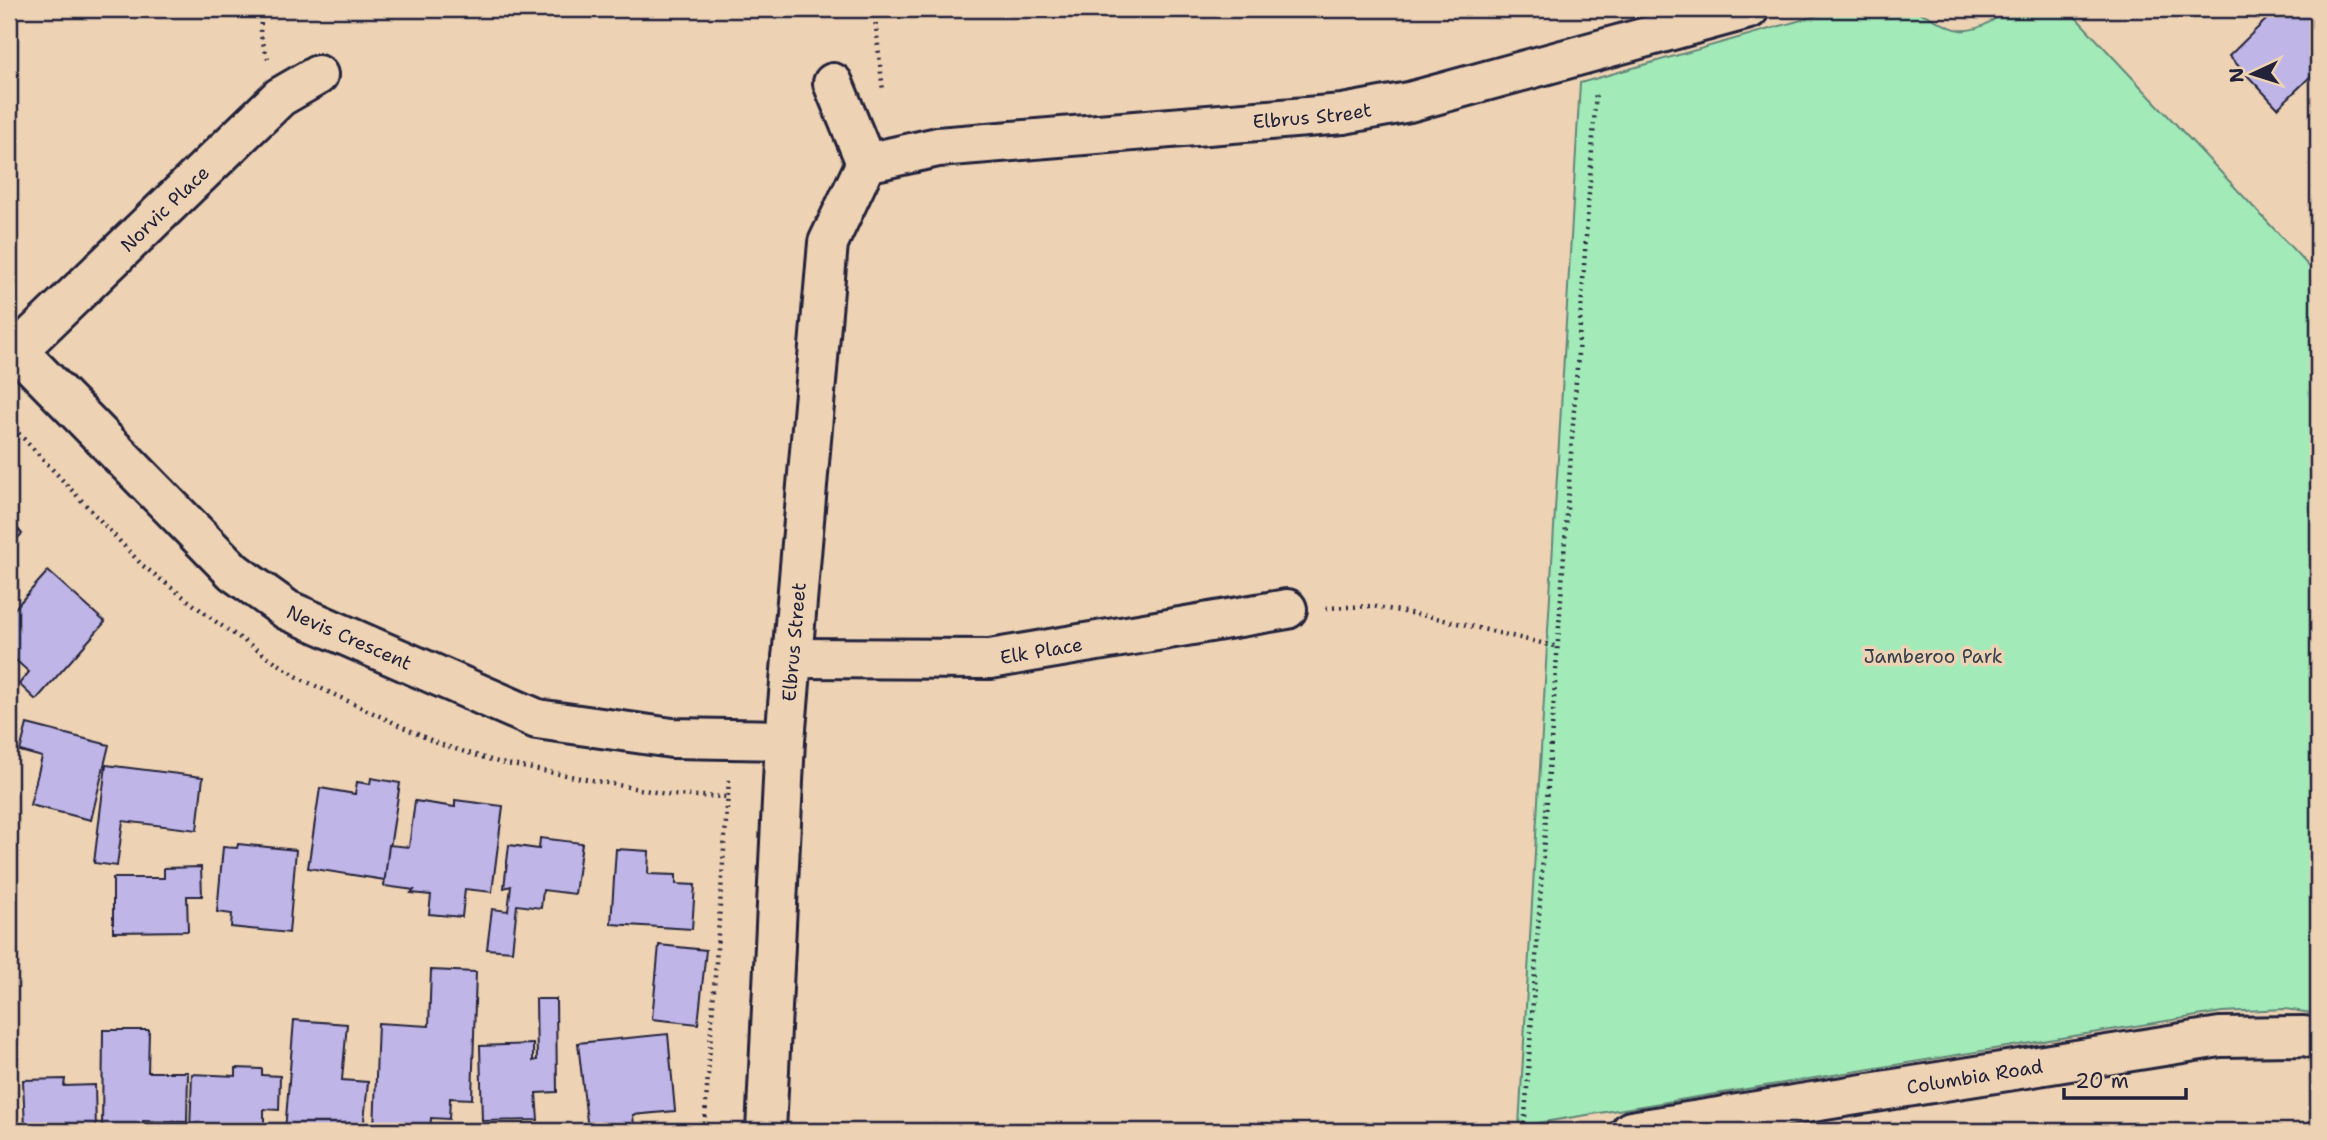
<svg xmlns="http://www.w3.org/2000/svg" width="2327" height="1140" font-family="'Shantell Sans',sans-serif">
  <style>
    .green { fill: #a2eab7; stroke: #628679; stroke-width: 2 }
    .building { fill: #bfb5e7; stroke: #22223b; stroke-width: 2 }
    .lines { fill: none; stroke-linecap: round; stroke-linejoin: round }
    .minor-casing { stroke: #22223b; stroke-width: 44 }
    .path { stroke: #22223b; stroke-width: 4.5; stroke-dasharray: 2 5; stroke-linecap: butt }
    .minor { stroke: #edd2b4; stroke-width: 38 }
    .labels { text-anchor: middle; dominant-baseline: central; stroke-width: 7; stroke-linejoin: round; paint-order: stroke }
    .street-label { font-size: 19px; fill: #22223b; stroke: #edd2b4 }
    .park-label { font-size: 19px; fill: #35404e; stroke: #edd2b4 }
  </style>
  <rect width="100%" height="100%" fill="#edd2b4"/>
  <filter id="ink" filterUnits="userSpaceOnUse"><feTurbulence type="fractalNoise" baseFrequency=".0143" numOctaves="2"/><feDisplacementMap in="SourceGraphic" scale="14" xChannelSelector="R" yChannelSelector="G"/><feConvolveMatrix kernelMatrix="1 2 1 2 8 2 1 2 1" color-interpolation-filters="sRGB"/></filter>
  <g filter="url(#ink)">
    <path class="green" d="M1840,9C1861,9 1884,6 1905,9C1940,13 1951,45 1990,22C1996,18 2002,16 2005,9H2068L2318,276V1014L2285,1009L2222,1012L1519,1126L1580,83Z"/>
    <g class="building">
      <path d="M2277,9H2318V69L2278,108L2229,56Z"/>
      <path d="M9,518L22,534L9,546Z"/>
      <path d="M48,571L105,622L36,700L19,684L29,672L9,654V615Z"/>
      <path d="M27,724L109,745L91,820L30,805L42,757L20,751Z"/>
      <path d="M106,765L203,777L197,830L123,821L117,866L94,863Z"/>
      <path d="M371,778L400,783L385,880L308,868L320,788L355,794L357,782L370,784Z"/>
      <path d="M455,800L503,806L492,892L465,889L462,917L429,914L431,895L411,893L414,890L384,886L389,845L409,847L415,801L455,807Z"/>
      <path d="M540,838L582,843L575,894L543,890L541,908L517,905L512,951L487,949L492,909L508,911L511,886L504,888L509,845L539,849Z"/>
      <path d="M238,844L296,850L289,933L231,927L232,914L217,912L223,847L237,848Z"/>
      <path d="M616,849L649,851L648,874L676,875V884L695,885L692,929L611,924Z"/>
      <path d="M201,867L202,896H187L188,931L113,932V878H164V868Z"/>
      <path d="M659,945L706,950L698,1024L652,1019Z"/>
      <path d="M431,970L476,972L472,1099L450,1098L449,1119L431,1118L430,1131H374L378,1023L429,1026Z"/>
      <path d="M536,999H556L557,1092L536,1093L538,1120L482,1121L480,1046L533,1044V1061L537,1060Z"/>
      <path d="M294,1020L347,1024L342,1080L368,1082L363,1131H285Z"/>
      <path d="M103,1030H149L148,1072H188L187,1122L143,1121V1131H102Z"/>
      <path d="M668,1034L675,1111L633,1115L634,1125L588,1130L578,1043Z"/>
      <path d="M236,1068L262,1069V1075L280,1076L279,1110L264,1109V1124H248V1131H190L192,1074L236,1076Z"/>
      <path d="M65,1079L64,1086L95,1085L96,1131H37V1128H25L23,1080Z"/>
      <path d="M9,1111H12L13,1131H9Z"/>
    </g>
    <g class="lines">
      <defs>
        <g id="minor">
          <path d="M833,83L866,163"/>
          <path id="s1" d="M9,342L234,572L287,610L537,719L672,738L785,740"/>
          <path id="s2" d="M17,351L280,97L318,75"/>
          <path id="s3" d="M792,658L990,659L1287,609"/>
          <path id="s4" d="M766,1131L785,740L828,243L866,163L938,147L1343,114L1409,102L1749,9"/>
          <path id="s5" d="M1631,1131L2220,1037L2304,1036L2318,1039"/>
        </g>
      </defs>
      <use href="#minor" class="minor-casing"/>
      <g class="path">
        <path d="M262,9L260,33L268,59"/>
        <path d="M874,9L883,91"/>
        <path d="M9,423L142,565L219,624L301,679L439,744L501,763L671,795L728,797"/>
        <path d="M1326,608L1372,606L1432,617L1558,647"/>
        <path d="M704,1131L729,779"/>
        <path d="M1524,1131L1596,93"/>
      </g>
      <use href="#minor" class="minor"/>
    </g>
  </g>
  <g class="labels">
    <g class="street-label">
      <text stroke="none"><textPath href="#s4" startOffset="1428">Elbrus Street</textPath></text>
      <text stroke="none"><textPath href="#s2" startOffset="205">Norvic Place</textPath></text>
      <text stroke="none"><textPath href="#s1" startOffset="455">Nevis Crescent</textPath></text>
      <text stroke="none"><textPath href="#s4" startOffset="490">Elbrus Street</textPath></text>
      <text stroke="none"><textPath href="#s3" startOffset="250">Elk Place</textPath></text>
      <text stroke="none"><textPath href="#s5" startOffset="348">Columbia Road</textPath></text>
    </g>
    <g class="park-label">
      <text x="1933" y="656">Jamberoo Park</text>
    </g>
  </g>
  <rect width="2327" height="1140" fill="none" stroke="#edd2b4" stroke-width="35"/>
  <rect x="18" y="18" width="2292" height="1105" fill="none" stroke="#22223b" stroke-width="2.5" filter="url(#ink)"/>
  <g transform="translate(2253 74) rotate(266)" stroke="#edd2b4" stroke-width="5" paint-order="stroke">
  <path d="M0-5L12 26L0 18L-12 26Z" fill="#22223b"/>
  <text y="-10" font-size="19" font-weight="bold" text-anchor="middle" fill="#22223b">N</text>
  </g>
  <path d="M2064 1088v10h122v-10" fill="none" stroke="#22223b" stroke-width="3.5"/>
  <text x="2075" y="1088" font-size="21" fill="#22223b" stroke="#edd2b4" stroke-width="5" paint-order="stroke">20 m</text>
</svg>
